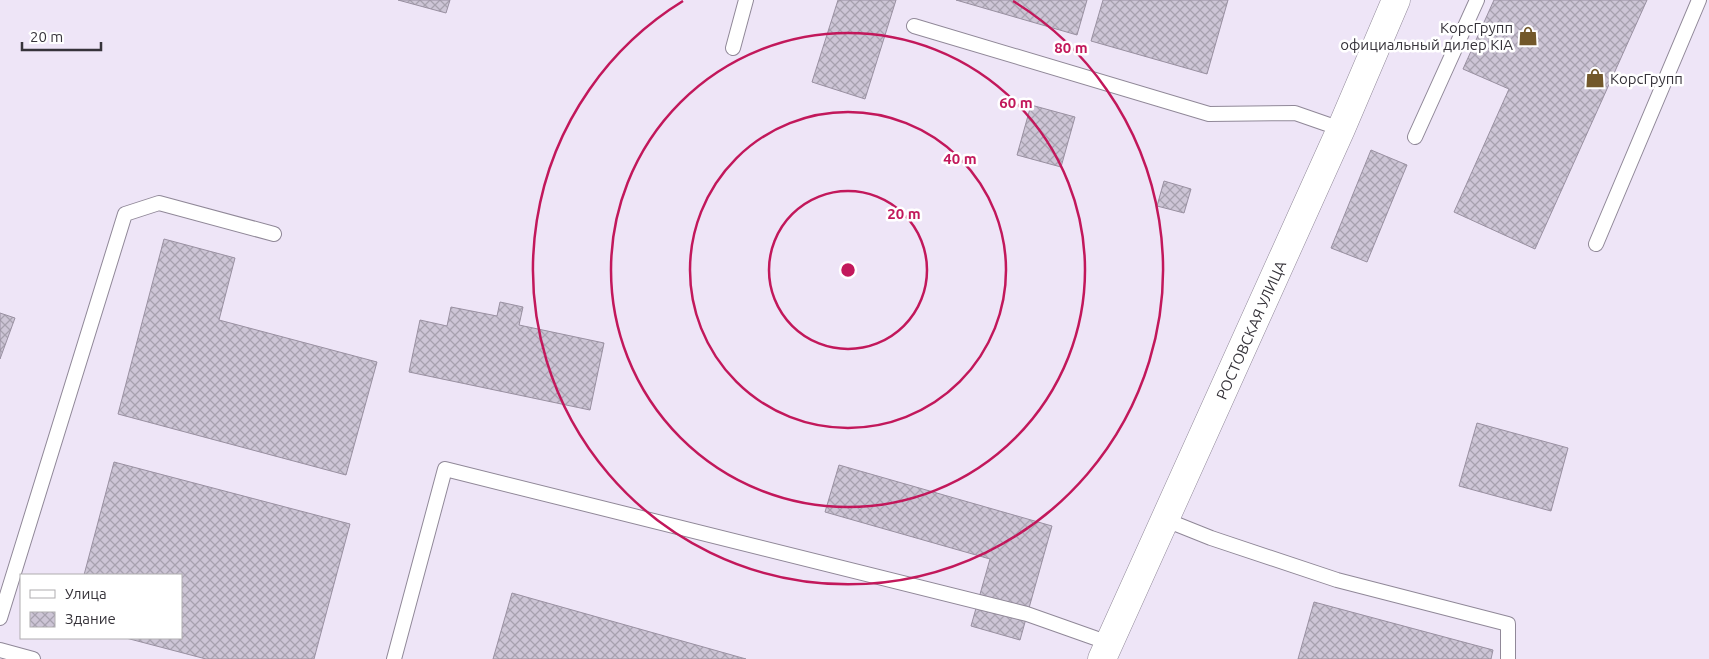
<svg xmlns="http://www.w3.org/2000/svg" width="1709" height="659" font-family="Ubuntu,sans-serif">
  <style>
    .building { fill: url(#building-cross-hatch); stroke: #9990a1 }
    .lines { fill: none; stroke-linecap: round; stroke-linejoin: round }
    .lane-casing { stroke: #908898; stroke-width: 16 }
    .secondary-casing { stroke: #908898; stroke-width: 29 }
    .lane { stroke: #fff; stroke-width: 14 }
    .secondary { stroke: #fff; stroke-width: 28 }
    .ring { fill: none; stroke: #c2185b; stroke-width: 2.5 }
    .labels { text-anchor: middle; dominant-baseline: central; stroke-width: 5; stroke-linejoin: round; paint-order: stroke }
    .poi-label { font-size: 15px; fill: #36333a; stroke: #fff; text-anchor: end }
    .street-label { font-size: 15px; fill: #36333a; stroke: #fff }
    .centre { fill: #c2185b; stroke: #fff; stroke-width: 2.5 }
    .ring-label { font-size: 15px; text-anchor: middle; font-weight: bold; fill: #c2185b; stroke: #fff; stroke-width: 5; stroke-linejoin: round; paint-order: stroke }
  </style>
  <defs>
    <pattern id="building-cross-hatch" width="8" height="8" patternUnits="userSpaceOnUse" patternTransform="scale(1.25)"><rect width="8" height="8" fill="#cdc5d6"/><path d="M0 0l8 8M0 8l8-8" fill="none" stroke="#a7a1af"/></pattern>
  </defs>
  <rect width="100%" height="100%" fill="#eee5f7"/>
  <g class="building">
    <path d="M398,0H450L446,13Z"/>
    <path d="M838,0H896L865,99L812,82Z"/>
    <path d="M956,0H1087L1077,35Z"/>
    <path d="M1103,0H1228L1207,74L1091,41Z"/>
    <path d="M1494,0H1647L1535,249L1454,212L1509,89L1463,69Z"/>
    <path d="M1031,105L1075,117L1061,167L1017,155Z"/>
    <path d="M1371,150L1407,165L1367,262L1331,248Z"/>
    <path d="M1164,181L1191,189L1184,213L1157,206Z"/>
    <path d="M164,239L235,258L219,320L377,362L346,475L118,414Z"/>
    <path d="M500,302L523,307L519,325L604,343L590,410L409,372L420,320L447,326L451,307L497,316Z"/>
    <path d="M0,313L15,318L0,359Z"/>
    <path d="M1477,423L1568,448L1551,511L1459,486Z"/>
    <path d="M114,462L350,524L314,659H206L126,638H181V575H84Z"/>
    <path d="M839,465L1052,526L1020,640L971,626L990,559L825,512Z"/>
    <path d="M512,593L746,659H493Z"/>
    <path d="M1314,602L1493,650L1491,659H1298Z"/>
  </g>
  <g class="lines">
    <defs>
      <g id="lane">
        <path d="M914,26L1209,114L1295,113L1341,129"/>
        <path d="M733,48L746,0"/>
        <path d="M1415,137L1477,0"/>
        <path d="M1596,244L1699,0"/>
        <path d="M1166,520L1211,538L1337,580L1508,624V659"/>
        <path d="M0,618L125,214L159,203L274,234"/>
        <path d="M0,650L33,659"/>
        <path d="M394,659L445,469L1027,614L1109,643"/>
      </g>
      <path id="secondary" d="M1102,659L1341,129L1396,0"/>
    </defs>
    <use href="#lane" class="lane-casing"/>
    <use href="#secondary" class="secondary-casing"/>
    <use href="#lane" class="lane"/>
    <use href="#secondary" class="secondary"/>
  </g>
  <g class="ring">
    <circle cx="848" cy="270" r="79"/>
    <circle cx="848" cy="270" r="158"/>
    <circle cx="848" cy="270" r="237"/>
    <path d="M1013 1A315 315 0 1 1 683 1"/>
  </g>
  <defs>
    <symbol id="shop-bare" viewBox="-9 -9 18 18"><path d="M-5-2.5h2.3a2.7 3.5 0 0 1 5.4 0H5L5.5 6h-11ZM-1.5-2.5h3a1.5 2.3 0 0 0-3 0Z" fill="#72582a" stroke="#fff" stroke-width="2.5" paint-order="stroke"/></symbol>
  </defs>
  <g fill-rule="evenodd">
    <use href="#shop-bare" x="1514" y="22" width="28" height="28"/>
    <use href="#shop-bare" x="1581" y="64" width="28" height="28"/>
  </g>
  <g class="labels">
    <g class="poi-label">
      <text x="1513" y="27">КорсГрупп<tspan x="1513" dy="17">официальный дилер KIA</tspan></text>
      <text x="1610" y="78" text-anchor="start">КорсГрупп</text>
    </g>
    <g class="street-label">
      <text transform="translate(1251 330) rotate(-66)">РОСТОВСКАЯ УЛИЦА</text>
    </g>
  </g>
  <circle cx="848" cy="270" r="8" class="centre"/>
  <g class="ring-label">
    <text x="1071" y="53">80 m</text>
    <text x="1016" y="108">60 m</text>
    <text x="960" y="164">40 m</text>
    <text x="904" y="219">20 m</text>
  </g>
  <rect x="20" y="574" width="162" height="65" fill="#ffffff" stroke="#afadb0"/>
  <rect x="30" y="590" width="25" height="8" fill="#ffffff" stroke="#afadb0"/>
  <text x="65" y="599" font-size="15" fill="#36333a">Улица</text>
  <rect x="30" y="612" width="25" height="15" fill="url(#building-cross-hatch)" stroke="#afadb0"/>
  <text x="65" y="624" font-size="15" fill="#36333a">Здание</text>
  <path d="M22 42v8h79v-8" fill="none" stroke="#36333a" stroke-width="2.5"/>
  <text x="30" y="42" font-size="15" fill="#36333a" stroke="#ffffff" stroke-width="4" paint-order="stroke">20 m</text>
</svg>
